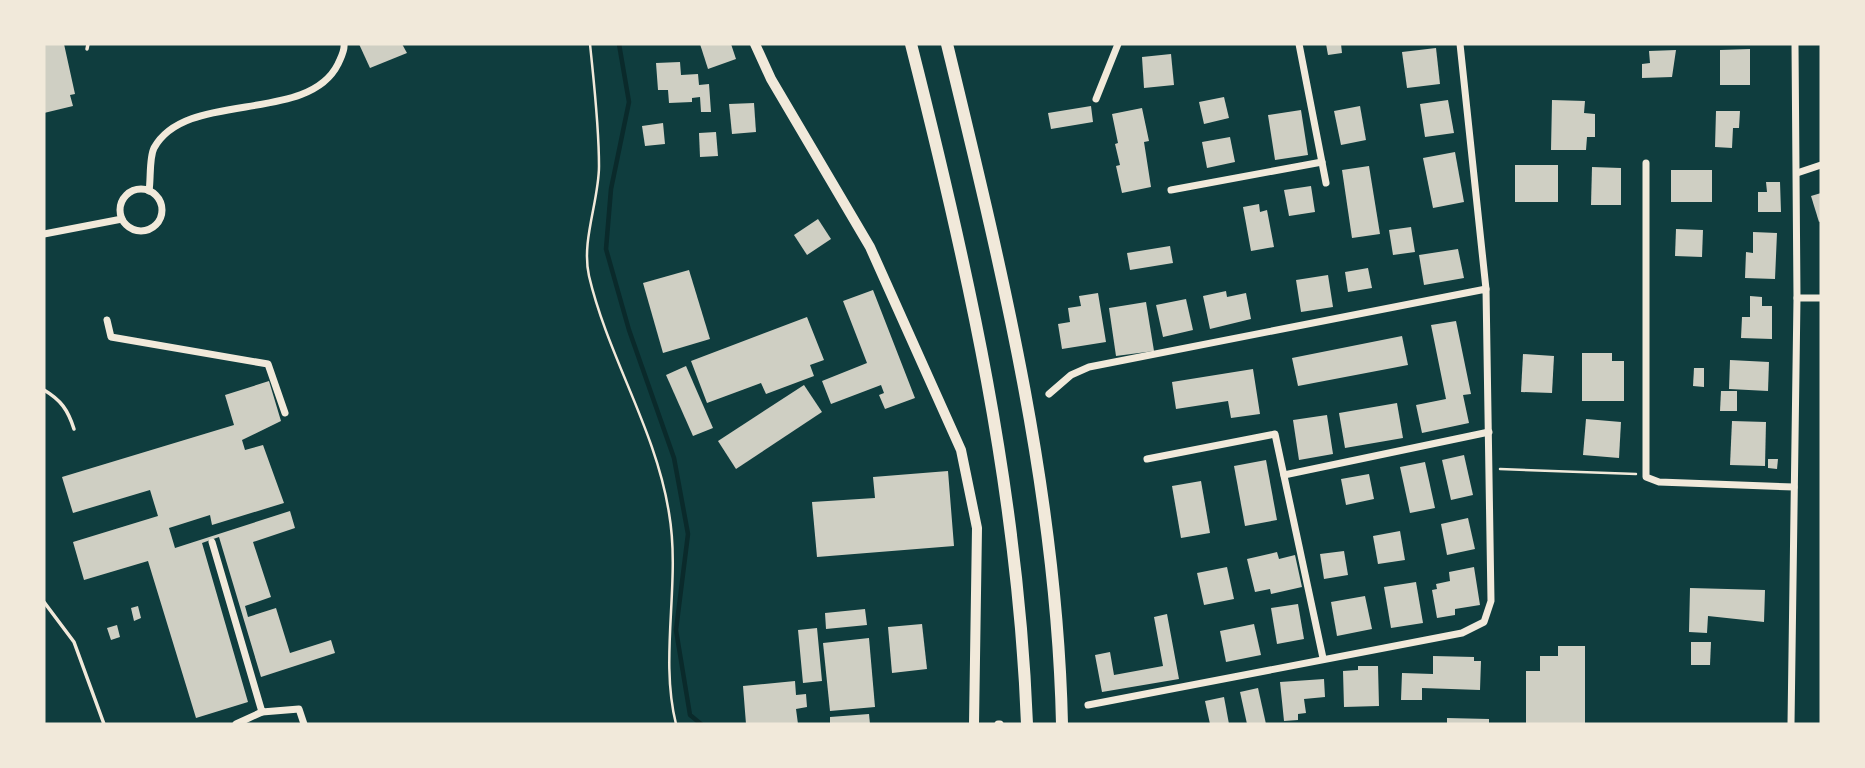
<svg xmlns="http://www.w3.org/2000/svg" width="1865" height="768" font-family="Figtree,sans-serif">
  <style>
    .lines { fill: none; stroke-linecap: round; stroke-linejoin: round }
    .stream { stroke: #0a2a2b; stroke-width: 4.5 }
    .building { fill: #cfcfc3 }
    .path { stroke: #f1e9da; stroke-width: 2.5 }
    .service { stroke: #f1e9da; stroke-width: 3.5 }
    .minor { stroke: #f1e9da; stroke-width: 7 }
    .secondary { stroke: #f1e9da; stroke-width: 10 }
    .motorway { stroke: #f1e9da; stroke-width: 12 }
  </style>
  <rect width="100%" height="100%" fill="#0f3d3e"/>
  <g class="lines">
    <path class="stream" d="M619,44L629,102L611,189L606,249L629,330L674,458L688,534L676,630L690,715L701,724"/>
  </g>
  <g class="building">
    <path d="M44,44H64L75,94L70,95L73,106L44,113Z"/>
    <path d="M359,44H402L407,53L370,68Z"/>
    <path d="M700,44H731L736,59L708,69Z"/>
    <path d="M1326,44H1341L1342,53L1328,55Z"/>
    <path d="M1436,48L1440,84L1407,88L1402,52Z"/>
    <path d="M1750,49V85H1720V50Z"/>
    <path d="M1676,50L1672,77L1642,78V64L1650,63L1649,51Z"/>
    <path d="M1171,54L1174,85L1144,88L1142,57Z"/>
    <path d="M680,62L681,75L698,74L699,85L709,84L711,112H701L700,97L692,98V102L669,103L668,90H658L656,63Z"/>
    <path d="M1224,97L1229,118L1204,124L1199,102Z"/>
    <path d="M1448,100L1454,133L1425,137L1420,104Z"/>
    <path d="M1552,100L1585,101L1584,113L1595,114V137H1587L1586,150H1551Z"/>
    <path d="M754,103L756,132L732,134L729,104Z"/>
    <path d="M1091,106L1093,122L1051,129L1048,113Z"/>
    <path d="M1360,106L1366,140L1341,145L1334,111Z"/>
    <path d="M1142,108L1149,141L1144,142L1151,187L1122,193L1116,166L1120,165L1115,144L1118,143L1112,114Z"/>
    <path d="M1301,110L1308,155L1275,160L1268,115Z"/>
    <path d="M1716,111H1740L1739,128H1733L1732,148L1715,147Z"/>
    <path d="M663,123L665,144L645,146L642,126Z"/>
    <path d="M716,132L718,156L700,157L699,133Z"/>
    <path d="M1230,137L1235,162L1207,168L1202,142Z"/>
    <path d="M1455,152L1464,202L1433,208L1423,158Z"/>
    <rect x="1515" y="165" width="43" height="37"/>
    <path d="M1369,166L1380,234L1352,238L1342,170Z"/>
    <path d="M1592,167L1621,168V205H1591Z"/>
    <rect x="1671" y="170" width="41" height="32"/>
    <path d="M1766,182H1780L1781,212H1758V192H1767Z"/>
    <path d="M1311,186L1315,212L1289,216L1284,190Z"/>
    <path d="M1821,193V221L1819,222L1811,196Z"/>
    <path d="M1259,204L1260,212L1267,210L1274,247L1251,251L1243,207Z"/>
    <path d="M818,219L831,239L807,255L794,235Z"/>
    <path d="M1411,227L1415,252L1393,255L1389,230Z"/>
    <path d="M1676,229L1703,230L1702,257L1675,256Z"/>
    <path d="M1753,232L1777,233L1775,279L1745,278L1746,252L1753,253Z"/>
    <path d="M1170,246L1173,263L1130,270L1127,253Z"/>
    <path d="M1458,249L1464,278L1424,285L1419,255Z"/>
    <path d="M1368,268L1372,288L1348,292L1345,272Z"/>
    <path d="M689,270L710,339L663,353L643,283Z"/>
    <path d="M1328,275L1333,307L1301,312L1296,280Z"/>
    <path d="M873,290L915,398L885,409L879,395L884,393L881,385L831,404L822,381L867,363L843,301Z"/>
    <path d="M1226,291L1227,297L1246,293L1251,319L1210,329L1203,296Z"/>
    <path d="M1098,293L1106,342L1062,349L1058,324L1070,322L1068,308L1081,306L1079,296Z"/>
    <path d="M1750,296L1762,297V306H1772V339L1741,338L1742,317H1750Z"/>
    <path d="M1186,299L1193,330L1163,337L1156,305Z"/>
    <path d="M1146,302L1154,351L1116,356L1109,308Z"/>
    <path d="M807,317L824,360L810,365L814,376L766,394L761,383L707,403L691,361Z"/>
    <path d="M1456,321L1471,394L1463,395L1469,423L1422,433L1416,405L1446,399L1431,325Z"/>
    <path d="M1402,336L1408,365L1298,386L1292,358Z"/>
    <path d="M1582,353H1612V361H1624V401H1582Z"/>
    <path d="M1523,354L1554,356L1552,393L1521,392Z"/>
    <path d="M1730,360L1769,362L1768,391L1729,389Z"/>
    <path d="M686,366L713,428L693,436L666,375Z"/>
    <path d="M1694,368H1704V387L1693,386Z"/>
    <path d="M1253,369L1260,414L1231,418L1228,401L1176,409L1172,382Z"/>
    <path d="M269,381L281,421L242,440L245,450L263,445L284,503L212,525L210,515L169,528L175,548L290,511L295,528L253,542L271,597L245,606L248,617L276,608L290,653L331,640L335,653L261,677L219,537L202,543L248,702L196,718L148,561L84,580L73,542L158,516L150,490L73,513L62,477L234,425L225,395Z"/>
    <path d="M804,385L822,412L736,469L718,441Z"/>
    <path d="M1721,391H1737V411H1720Z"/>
    <path d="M1397,403L1403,438L1345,448L1339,413Z"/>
    <path d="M1327,415L1333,454L1299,460L1293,420Z"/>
    <path d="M1586,419L1621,422L1619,458L1583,455Z"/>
    <path d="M1732,421L1766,422L1765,466L1730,465Z"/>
    <path d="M1464,455L1473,495L1451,500L1442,460Z"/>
    <path d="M1768,459H1778L1777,469L1768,468Z"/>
    <path d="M1266,460L1277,520L1245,526L1234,466Z"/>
    <path d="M1425,462L1435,508L1410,513L1400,467Z"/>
    <path d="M948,471L954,546L817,557L812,502L875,498L873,477Z"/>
    <path d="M1369,474L1374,499L1346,505L1341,479Z"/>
    <path d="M1201,481L1210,533L1181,538L1172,486Z"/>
    <path d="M1468,518L1475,549L1447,555L1441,524Z"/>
    <path d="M1400,531L1405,560L1378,564L1373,536Z"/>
    <path d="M1344,551L1348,575L1324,579L1320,554Z"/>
    <path d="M1277,552L1279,559L1295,555L1302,587L1271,594L1270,589L1255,592L1247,559Z"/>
    <path d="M1227,567L1234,599L1204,605L1197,573Z"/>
    <path d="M1474,567L1480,605L1455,609V615L1437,618L1432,590L1437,589L1436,584L1450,581L1449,572Z"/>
    <path d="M1416,582L1423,623L1391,628L1384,587Z"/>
    <path d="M1690,588L1765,590L1764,622L1708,616L1707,633L1689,632Z"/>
    <path d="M1365,596L1372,629L1337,636L1331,602Z"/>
    <path d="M1298,604L1304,639L1277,644L1271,608Z"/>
    <path d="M138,606L141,618L134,621L131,608Z"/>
    <path d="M865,609L867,625L826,629L825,613Z"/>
    <path d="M1167,614L1179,679L1102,692L1095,655L1110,652L1114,675L1163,666L1154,617Z"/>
    <path d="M922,624L927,669L892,673L888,627Z"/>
    <path d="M1254,624L1261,655L1226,662L1220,631Z"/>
    <path d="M117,625L120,637L111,640L107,628Z"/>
    <path d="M817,628L822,681L803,683L798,630Z"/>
    <path d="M869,638L875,707L830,711L823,643Z"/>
    <path d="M1691,642H1711L1710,665H1691Z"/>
    <path d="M1558,646H1585V724H1526V671H1540V656H1558Z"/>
    <path d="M1433,656L1474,657V661H1481L1480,690L1422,688V700H1401L1402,673L1433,674Z"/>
    <path d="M1358,666H1378L1379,706L1344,707L1343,671L1358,670Z"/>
    <path d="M1324,679L1325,697L1304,699L1306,713L1298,714V720L1284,721L1280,682Z"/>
    <path d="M795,681L796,695L806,694L807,707L796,709L798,724H746L743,686Z"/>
    <path d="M1258,688L1266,724H1247L1240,692Z"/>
    <path d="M1224,697L1229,724H1210L1205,701Z"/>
    <path d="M869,714L870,724H830V717Z"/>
    <path d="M1447,718L1489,719V724H1447Z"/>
  </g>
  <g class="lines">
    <g class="path">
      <path d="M590,44C594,84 599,125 599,166C599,201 581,241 589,276C608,357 656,430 669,513C681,582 659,656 676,724"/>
      <path d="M1500,469L1636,474"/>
    </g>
    <g class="service">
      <path d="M87,49L88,44"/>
      <path d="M44,390C61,400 68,410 74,429"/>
      <path d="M44,602L74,642L104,724"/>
    </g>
    <g class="minor">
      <path d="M1299,44L1326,183"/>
      <path d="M1460,44L1486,289"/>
      <path d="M1096,99L1118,44"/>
      <path d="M1646,163V477L1659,482L1794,487"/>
      <path d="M1797,173L1821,165"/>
      <circle cx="141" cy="210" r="21"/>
      <path d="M1171,190L1322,162"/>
      <path d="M149,191C151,179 149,158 154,148C186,89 308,125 338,64C341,57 345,51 344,44"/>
      <path d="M44,234L122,219"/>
      <path d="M1797,298H1821"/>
      <path d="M107,320L111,337L268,364L285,413"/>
      <path d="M1049,394L1071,375L1089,367L1486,289L1491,601L1484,622L1462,633L1088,705"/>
      <path d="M1147,459L1275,434L1323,658"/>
      <path d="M1284,475L1489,432"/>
      <path d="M212,542L262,712L299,709L304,724"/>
      <path d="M236,724L262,712"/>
      <path d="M998,724H1000"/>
      <path d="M1791,724L1797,298L1795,44"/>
    </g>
    <path class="secondary" d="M755,44L771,79L870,247L961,450L977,528L974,724"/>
    <g class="motorway">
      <path d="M911,44C968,268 1018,492 1027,724"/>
      <path d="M947,44C1001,267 1057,493 1062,724"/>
    </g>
  </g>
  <rect width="1865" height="768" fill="none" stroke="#f1e9da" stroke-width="91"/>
</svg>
